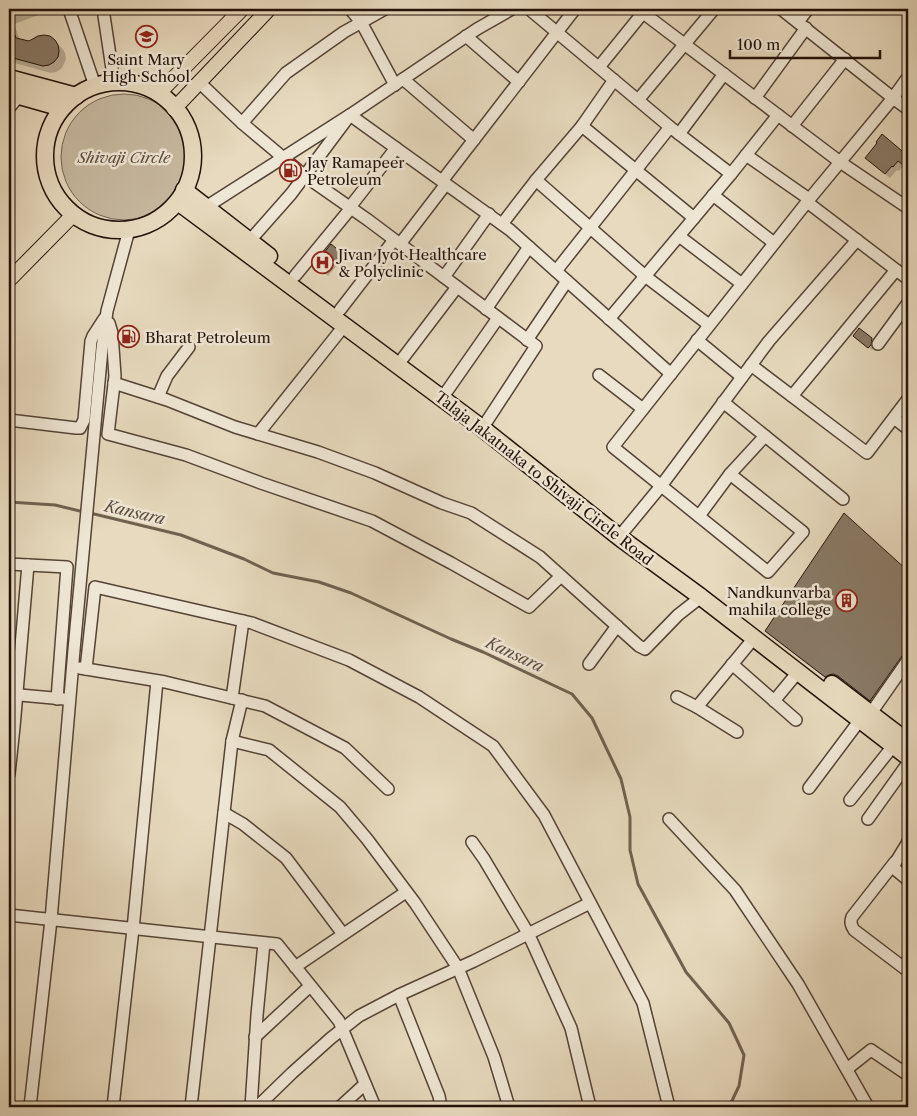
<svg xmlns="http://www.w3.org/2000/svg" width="917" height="1116" font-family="'Libre Caslon Text',serif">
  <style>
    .green { fill: #c6b89f; stroke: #746454 }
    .shadow { fill: #0003 }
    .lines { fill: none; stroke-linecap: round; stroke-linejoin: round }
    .stream { stroke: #706150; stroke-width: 3 }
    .building { fill: #897a67; stroke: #231109 }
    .minor-casing { stroke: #544336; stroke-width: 14 }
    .major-casing { stroke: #231109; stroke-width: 16 }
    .highway-casing { stroke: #231109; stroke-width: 19 }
    .minor { stroke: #efe7d5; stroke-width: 11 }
    .major { stroke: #e7dabe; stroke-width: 14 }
    .highway { stroke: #e7dabe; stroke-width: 16 }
    .labels { text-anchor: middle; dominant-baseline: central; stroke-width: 5; stroke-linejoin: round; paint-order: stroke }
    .poi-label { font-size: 15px; fill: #231109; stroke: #efe7d5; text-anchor: start }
    .park-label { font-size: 15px; font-style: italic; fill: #5c4b3e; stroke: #efe7d5 }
    .street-label { font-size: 15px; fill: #231109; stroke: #efe7d5 }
    .water-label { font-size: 16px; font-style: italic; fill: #5d4d3f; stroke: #efe7d5 }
  </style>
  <rect width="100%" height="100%" fill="#e7dabe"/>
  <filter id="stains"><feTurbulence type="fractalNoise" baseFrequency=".004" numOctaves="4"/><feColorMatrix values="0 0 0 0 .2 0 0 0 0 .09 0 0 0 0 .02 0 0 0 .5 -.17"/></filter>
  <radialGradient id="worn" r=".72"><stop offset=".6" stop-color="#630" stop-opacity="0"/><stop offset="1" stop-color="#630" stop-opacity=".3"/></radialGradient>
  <circle class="green" cx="124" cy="157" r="63"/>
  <g class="shadow">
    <path d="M9,9H47L44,13L14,24L20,40L30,42L54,41L62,48L65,53L66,59L64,64L61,69L56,72L51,73L11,62L9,60Z"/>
    <path d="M908,156V169L904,165L899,171L897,170L890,178L872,163L907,157Z"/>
    <path d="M331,246L344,257L328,276L319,268Z"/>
    <path d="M858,339H871L874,342L873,349L872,350Z"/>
    <path d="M845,515L908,573V663L878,707L846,682L841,680L832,683L773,638L767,631Z"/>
  </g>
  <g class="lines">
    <g class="stream">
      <path d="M9,502L55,505L84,512"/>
      <path d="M90,513L181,535L244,559L273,573L319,582L351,593L451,639L483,652L572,694L592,718L621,779L630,817V850L638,884L686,972L729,1023L744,1055L739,1086L729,1107"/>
    </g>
  </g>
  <g class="building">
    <path d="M9,22H10L16,38L29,41L38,36L44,35L50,36L55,40L58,45L59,51L58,57L54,62L49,65L43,66L9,57Z"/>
    <path d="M882,134L908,156V169L898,161L893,167L892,166L885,174L865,158L877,143L876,142Z"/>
    <path d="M331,244L342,253L325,274L314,265Z"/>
    <path d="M859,328L872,338L871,345L868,348L853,336Z"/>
    <path d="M844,513L908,571V653H904L902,656L870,701L838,676L833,674L829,675L825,677L765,631Z"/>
  </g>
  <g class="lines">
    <defs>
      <g id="minor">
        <path d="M69,9L95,86"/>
        <path d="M103,9L114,82"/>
        <path d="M350,9L361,22L395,85"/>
        <path d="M385,9L344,32L286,73L242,123L305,176L368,220L536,346L487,421"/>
        <path d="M529,9L670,127L556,271"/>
        <path d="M638,9L840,162L908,208"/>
        <path d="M781,9L893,98L908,109"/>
        <path d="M906,9L908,10"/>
        <path d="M798,22L808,9"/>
        <path d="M466,36L519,82"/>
        <path d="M599,67L646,9"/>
        <path d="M403,79L474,140"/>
        <path d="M614,80L582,126L536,180L645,276L709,325"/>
        <path d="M200,83L242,123"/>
        <path d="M755,98L806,28"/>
        <path d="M638,100L714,9"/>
        <path d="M9,108L19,96"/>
        <path d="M582,126L694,218"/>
        <path d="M792,126L845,59"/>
        <path d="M679,134L724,74"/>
        <path d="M746,155L809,199"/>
        <path d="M731,174L778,115"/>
        <path d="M442,181L575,9"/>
        <path d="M713,195L774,243"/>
        <path d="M807,202L908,279"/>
        <path d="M206,207L350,115L510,230L671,374"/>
        <path d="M350,207L396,148"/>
        <path d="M502,224L536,180"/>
        <path d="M679,236L742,284"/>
        <path d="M400,244L446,184"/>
        <path d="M246,245L291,194L350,115L477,29L512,9"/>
        <path d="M295,276L351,208"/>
        <path d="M444,277L489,214"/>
        <path d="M486,309L529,247"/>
        <path d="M340,310L394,240"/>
        <path d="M609,319L731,174L670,127"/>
        <path d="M109,323L112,333L115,376L108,434L186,455L261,483L372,521L451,563L529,607L561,576"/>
        <path d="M527,340L567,281"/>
        <path d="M697,340L742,377"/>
        <path d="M878,344L908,303"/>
        <path d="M403,358L457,287"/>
        <path d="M751,365L867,453L908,399"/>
        <path d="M599,375L643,409"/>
        <path d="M114,383L167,400L235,427L318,452L375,473L442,503L471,513L540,557L639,646L645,649L678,615L701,597"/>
        <path d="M447,391L498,318"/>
        <path d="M792,396L896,270"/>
        <path d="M158,397L167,376L189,347"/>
        <path d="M723,402L843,499"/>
        <path d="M894,418L908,429"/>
        <path d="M9,420L76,428H80L84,420L91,341L93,336L104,319"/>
        <path d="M258,434L344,326"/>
        <path d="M765,436L730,474L803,532L768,572L613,447L807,202L893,98L908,77"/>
        <path d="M699,516L730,474"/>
        <path d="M619,537L661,486L769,341L857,240"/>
        <path d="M9,564L67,567L57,699"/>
        <path d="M589,664L617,626"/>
        <path d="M732,664L796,720"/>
        <path d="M80,668L165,682L265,706L345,748L388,789"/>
        <path d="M86,669L95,587L252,623L349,660L419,697L493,746L544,815L643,1003L669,1107"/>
        <path d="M9,694L64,699"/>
        <path d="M677,697L697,707L737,732"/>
        <path d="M232,698L243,621"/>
        <path d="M774,701L798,672"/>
        <path d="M697,707L754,638"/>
        <path d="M871,713L908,660"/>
        <path d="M232,741L269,750L340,807L367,839L415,903L458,968L494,1057L509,1107"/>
        <path d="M9,774L14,727L28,565"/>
        <path d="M809,788L860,720"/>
        <path d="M850,800L893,746"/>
        <path d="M224,813L243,824L286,858L343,934"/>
        <path d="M669,819L735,890L798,984L868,1107"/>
        <path d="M868,819L908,763"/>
        <path d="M472,842L484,859L528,933L571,1028L590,1107"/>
        <path d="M908,842L894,865L896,870L908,880"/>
        <path d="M895,862L852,917C850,922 851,925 854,930L908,971"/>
        <path d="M9,915L277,944L339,1021L375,1107"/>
        <path d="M295,967L406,892"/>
        <path d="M399,995L439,1096L441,1107"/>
        <path d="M255,1037L310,986"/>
        <path d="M847,1069L871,1050L908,1075"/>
        <path d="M30,1107L51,920L74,650L102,349L107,311L129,230"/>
        <path d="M113,1107L133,929L157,681"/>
        <path d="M191,1107L232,741L242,700"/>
        <path d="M251,1107L257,1015L264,943"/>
        <path d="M257,1107L292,1073L331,1038L359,1016L399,995L474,961L590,903"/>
        <path d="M340,1107L365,1084"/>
      </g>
      <g id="major">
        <path d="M158,94L242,9"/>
        <path d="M174,109L269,9"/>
        <path d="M9,280L73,215"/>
      </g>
      <g id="highway">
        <path d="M9,78L76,96"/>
        <circle cx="119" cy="156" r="74"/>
        <path d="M9,93L62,108"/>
        <path d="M184,190L269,256"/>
        <path d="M178,202L482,428L619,537L701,597L908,757"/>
        <path d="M832,684L908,742"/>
      </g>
    </defs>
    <use href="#minor" class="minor-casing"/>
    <use href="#major" class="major-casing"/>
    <use href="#highway" class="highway-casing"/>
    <use href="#minor" class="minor"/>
    <use href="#major" class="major"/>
    <use href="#highway" class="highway"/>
  </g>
  <defs>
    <symbol id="school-ring" viewBox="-11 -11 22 22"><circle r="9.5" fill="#efe7d5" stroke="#8f2418" stroke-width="1.5"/><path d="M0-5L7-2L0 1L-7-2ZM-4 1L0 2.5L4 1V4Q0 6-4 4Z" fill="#8f2418"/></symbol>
    <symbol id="fuel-ring" viewBox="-11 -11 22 22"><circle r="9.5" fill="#efe7d5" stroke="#8f2418" stroke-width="1.5"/><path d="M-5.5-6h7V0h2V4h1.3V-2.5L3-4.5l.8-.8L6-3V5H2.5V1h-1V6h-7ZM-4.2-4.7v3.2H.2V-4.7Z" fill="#8f2418"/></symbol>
    <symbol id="hospital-ring" viewBox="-11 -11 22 22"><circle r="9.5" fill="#efe7d5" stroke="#8f2418" stroke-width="1.5"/><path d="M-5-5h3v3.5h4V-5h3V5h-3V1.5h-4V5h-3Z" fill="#8f2418"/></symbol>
    <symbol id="building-ring" viewBox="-11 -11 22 22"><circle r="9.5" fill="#efe7d5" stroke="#8f2418" stroke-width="1.5"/><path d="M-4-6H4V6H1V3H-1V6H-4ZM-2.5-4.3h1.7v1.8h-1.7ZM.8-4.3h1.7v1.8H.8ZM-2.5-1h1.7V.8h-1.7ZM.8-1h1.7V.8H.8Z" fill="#8f2418"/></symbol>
  </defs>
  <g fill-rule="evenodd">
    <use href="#school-ring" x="134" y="24" width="25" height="25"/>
    <use href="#fuel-ring" x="278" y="158" width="25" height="25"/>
    <use href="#hospital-ring" x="310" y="250" width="25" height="25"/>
    <use href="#fuel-ring" x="116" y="324" width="25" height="25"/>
    <use href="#building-ring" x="834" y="588" width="25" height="25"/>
  </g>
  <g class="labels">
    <g class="poi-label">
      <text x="146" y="59" text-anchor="middle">Saint Mary<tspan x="146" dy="17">High School</tspan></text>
      <text x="307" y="162">Jay Ramapeer<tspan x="307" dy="17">Petroleum</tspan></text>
      <text x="338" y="254">Jivan Jyot Healthcare<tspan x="338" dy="17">&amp; Polyclinic</tspan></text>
      <text x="145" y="337">Bharat Petroleum</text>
      <text x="831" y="592" text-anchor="end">Nandkunvarba<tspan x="831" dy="17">mahila college</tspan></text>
    </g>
    <g class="park-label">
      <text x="124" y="157">Shivaji Circle</text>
    </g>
    <g class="street-label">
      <text transform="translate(544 478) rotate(38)">Talaja Jakatnaka to Shivaji Circle Road</text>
    </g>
    <g class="water-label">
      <text transform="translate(135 512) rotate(13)">Kansara</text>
      <text transform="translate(515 654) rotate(25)">Kansara</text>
    </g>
  </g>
  <rect width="917" height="1116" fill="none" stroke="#e7dabe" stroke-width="30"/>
  <rect x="10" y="10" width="897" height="1096" fill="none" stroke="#231109" stroke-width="2.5"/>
  <rect x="15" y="15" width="887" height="1086" fill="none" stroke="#231109"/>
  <path d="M730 50v8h150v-8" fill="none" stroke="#231109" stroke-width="2.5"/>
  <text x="737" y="50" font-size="15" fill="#231109" stroke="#efe7d5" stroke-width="4" paint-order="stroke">100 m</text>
  <rect width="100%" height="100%" filter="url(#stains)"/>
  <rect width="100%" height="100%" fill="url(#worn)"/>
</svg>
